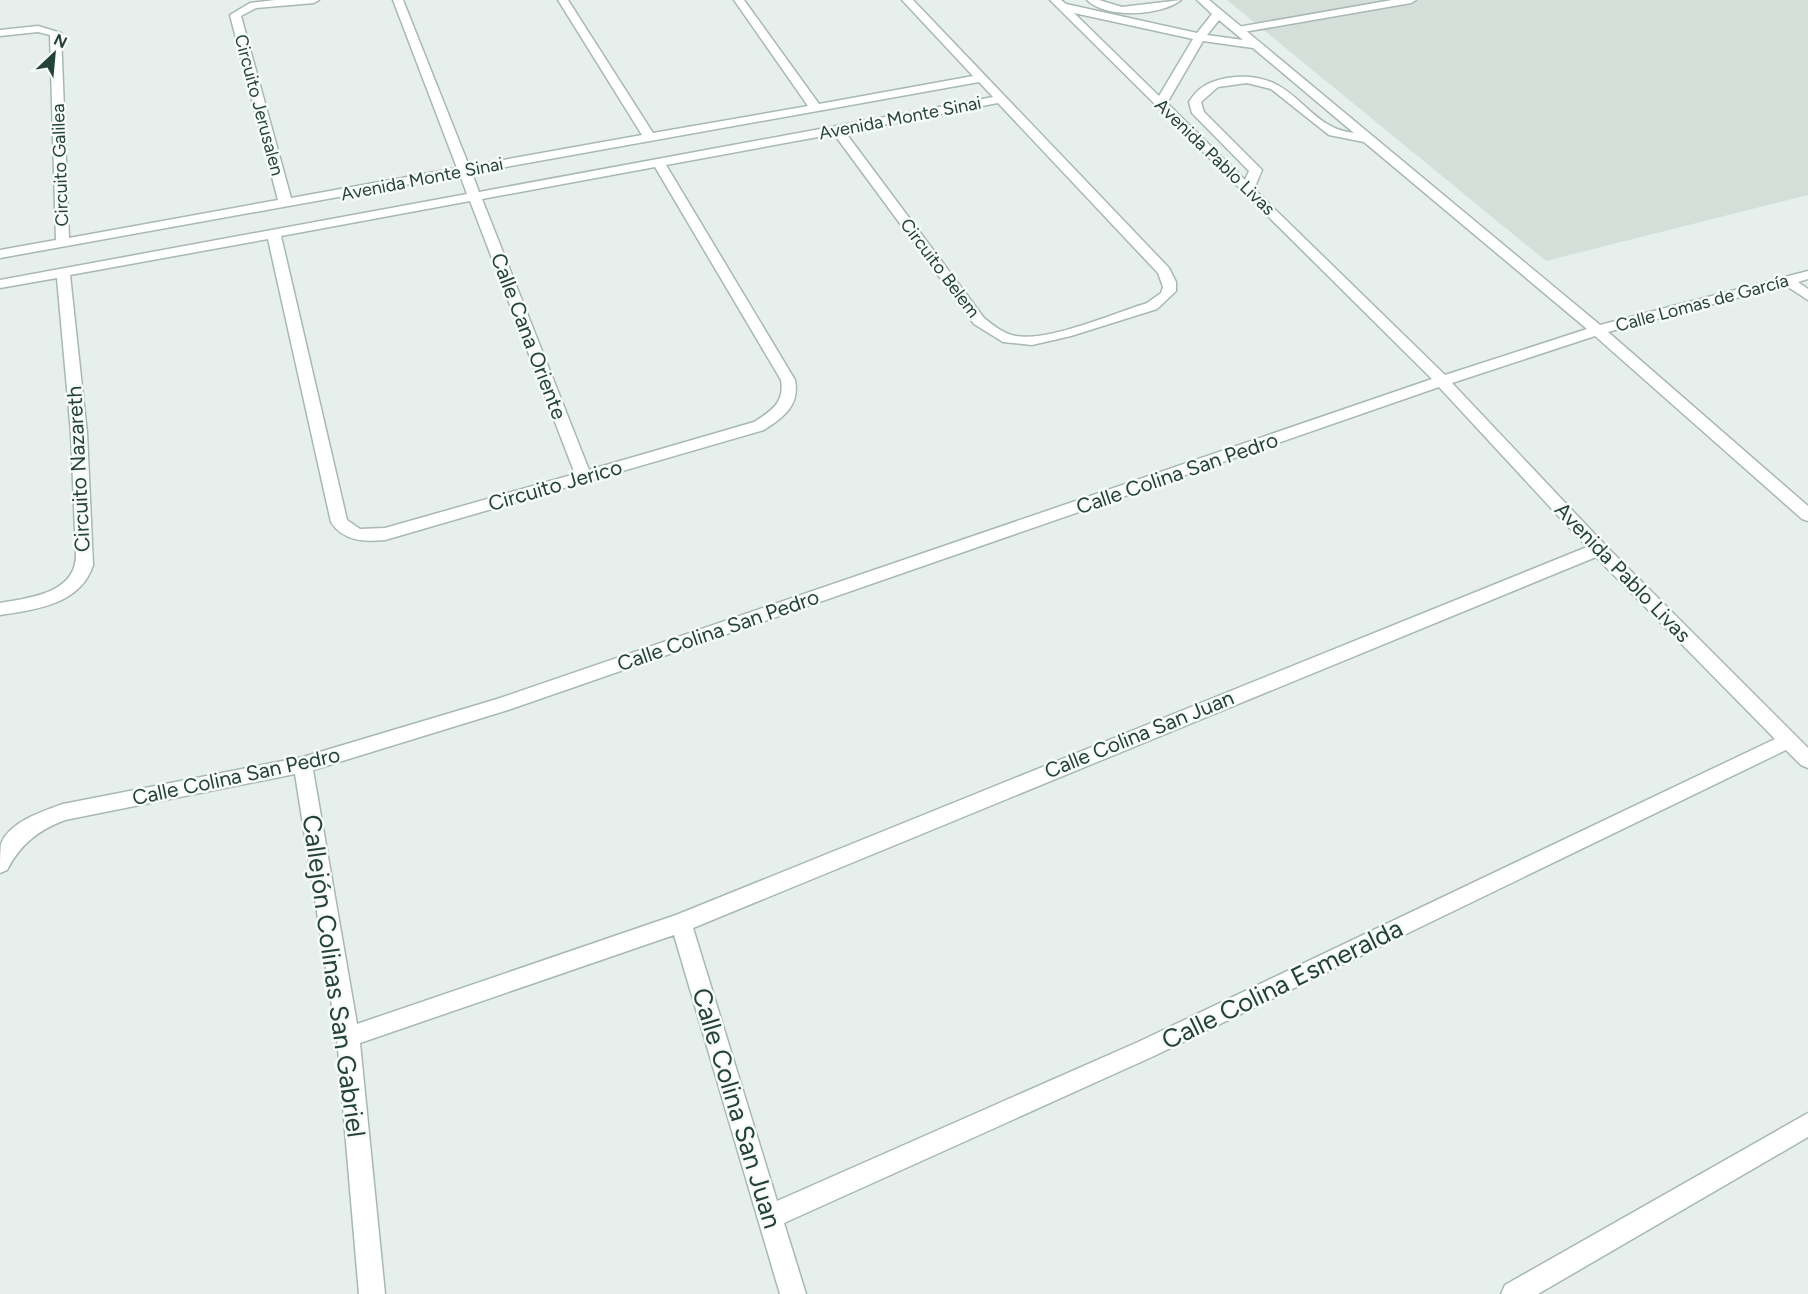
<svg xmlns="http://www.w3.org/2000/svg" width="1808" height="1294" font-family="Figtree,sans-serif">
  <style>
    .built { fill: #d4dfda }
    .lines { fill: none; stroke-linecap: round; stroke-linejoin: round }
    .service-casing { stroke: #a8b8b2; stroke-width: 3 }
    .minor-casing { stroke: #a8b8b2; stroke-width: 3 }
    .service { fill: #fff; fill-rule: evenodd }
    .minor { fill: #fff; fill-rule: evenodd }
    .labels { text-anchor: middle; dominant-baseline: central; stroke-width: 5; stroke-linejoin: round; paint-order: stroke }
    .far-street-label { font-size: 18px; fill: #24423a; stroke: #f7fbf9 }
    .street-label { font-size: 21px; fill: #24423a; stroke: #f7fbf9 }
    .near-street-label { font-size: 26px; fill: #24423a; stroke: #f7fbf9 }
  </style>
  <rect width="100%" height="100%" fill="#e6efeb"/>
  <path class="built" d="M1227,0H1808V195L1546,261Z"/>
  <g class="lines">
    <defs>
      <path id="service" d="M1392,0H1416L1411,3L1238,33L1232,30L1238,27Z"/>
      <g id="minor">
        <path d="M275,0H319L314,3L256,8L241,16L291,198L457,168L393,0H403L469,166L642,135L558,0H568L653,133L808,106L734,0H744L819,104L973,76L902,0H913L1169,268L1176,282V291L1157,309L1071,336L1032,345L1003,342L974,324L834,134L666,165L795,380C800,405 784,417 764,430L385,540C364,542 343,541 331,522L268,239L70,275L87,433L93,565C81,604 35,610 0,615V603C30,598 76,593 76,555L71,433L57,278L0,288V280L467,194L460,175L0,258V250L56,240L50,35L38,32L0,36V30L38,26L61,33L69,238L278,200L230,15L250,3ZM979,82L993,97L479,192L472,173ZM998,103L1158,273L1163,287L1161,293L1147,303C1115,313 1048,342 1016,336C1004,334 994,326 984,318L845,132ZM655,167L781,380C785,403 771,411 754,422L589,470L482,199ZM470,201L575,474L385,528L360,529L347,520L281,236Z"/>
        <path d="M1050,0H1061L1066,4L1197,33L1212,14L1197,0H1209L1600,325L1808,271V279L1798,282L1808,289V300L1785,285L1608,332L1808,506V521L1802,519L1595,336L1452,383L1605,545L1808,748V768L1801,765L1786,750L1154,1056L784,1223L806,1294H780L674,935L360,1043L385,1294H359L337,1037L295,774L65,820C38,830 20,845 7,870L0,873C0,864 0,852 1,844C9,822 43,811 63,804L303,757L497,699L1432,379ZM1074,13L1193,39L1159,96ZM1219,20L1243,40L1207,35ZM1203,41L1253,48L1354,133C1302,128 1297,67 1227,78C1210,81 1198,87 1189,102L1192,113L1249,171L1245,180L1167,103ZM1247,83L1271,89L1329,135L1364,142L1587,329L1445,375L1254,189L1262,170L1204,112L1201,102L1218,87ZM1439,387L1587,547L676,915L357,1024L313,770L508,710ZM1596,557L1775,739L1138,1042L777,1201L693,928Z"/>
        <path d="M1087,0H1099L1122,7L1181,0C1161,16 1106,19 1087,0Z"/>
        <path d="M1808,1113V1137L1538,1294H1501L1505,1285Z"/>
      </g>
    </defs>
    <use href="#service" class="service-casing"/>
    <use href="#minor" class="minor-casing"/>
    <use href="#service" class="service"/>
    <use href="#minor" class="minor"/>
  </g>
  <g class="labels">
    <g class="far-street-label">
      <text transform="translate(259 105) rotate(75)">Circuito Jerusalen</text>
      <text transform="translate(900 118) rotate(-11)">Avenida Monte Sinai</text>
      <text transform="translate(1215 157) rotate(44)">Avenida Pablo Livas</text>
      <text transform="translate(60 165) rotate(-92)">Circuito Galilea</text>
      <text transform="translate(422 179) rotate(-11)">Avenida Monte Sinai</text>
      <text transform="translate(940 268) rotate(53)">Circuito Belem</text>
      <text transform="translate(1702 303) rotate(-15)">Calle Lomas de García</text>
    </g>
    <g class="street-label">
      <text transform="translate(529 336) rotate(69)">Calle Cana Oriente</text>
      <text transform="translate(78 469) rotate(-93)">Circuito Nazareth</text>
      <text transform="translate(1177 473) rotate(-19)">Calle Colina San Pedro</text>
      <text transform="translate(555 485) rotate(-16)">Circuito Jerico</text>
      <text transform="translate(1623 572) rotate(46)">Avenida Pablo Livas</text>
      <text transform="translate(718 630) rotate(-19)">Calle Colina San Pedro</text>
      <text transform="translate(1139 734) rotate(-22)">Calle Colina San Juan</text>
      <text transform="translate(236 776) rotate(-12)">Calle Colina San Pedro</text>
    </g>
    <g class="near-street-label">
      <text transform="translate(334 976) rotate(82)">Callejón Colinas San Gabriel</text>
      <text transform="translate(1282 984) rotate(-26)">Calle Colina Esmeralda</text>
      <text transform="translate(737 1108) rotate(73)">Calle Colina San Juan</text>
    </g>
  </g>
  <g transform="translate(54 54) rotate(26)" stroke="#f7fbf9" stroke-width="4.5" paint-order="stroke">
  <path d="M0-4.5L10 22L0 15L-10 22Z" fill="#24423a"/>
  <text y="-9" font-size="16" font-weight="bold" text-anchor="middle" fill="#24423a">N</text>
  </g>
</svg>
